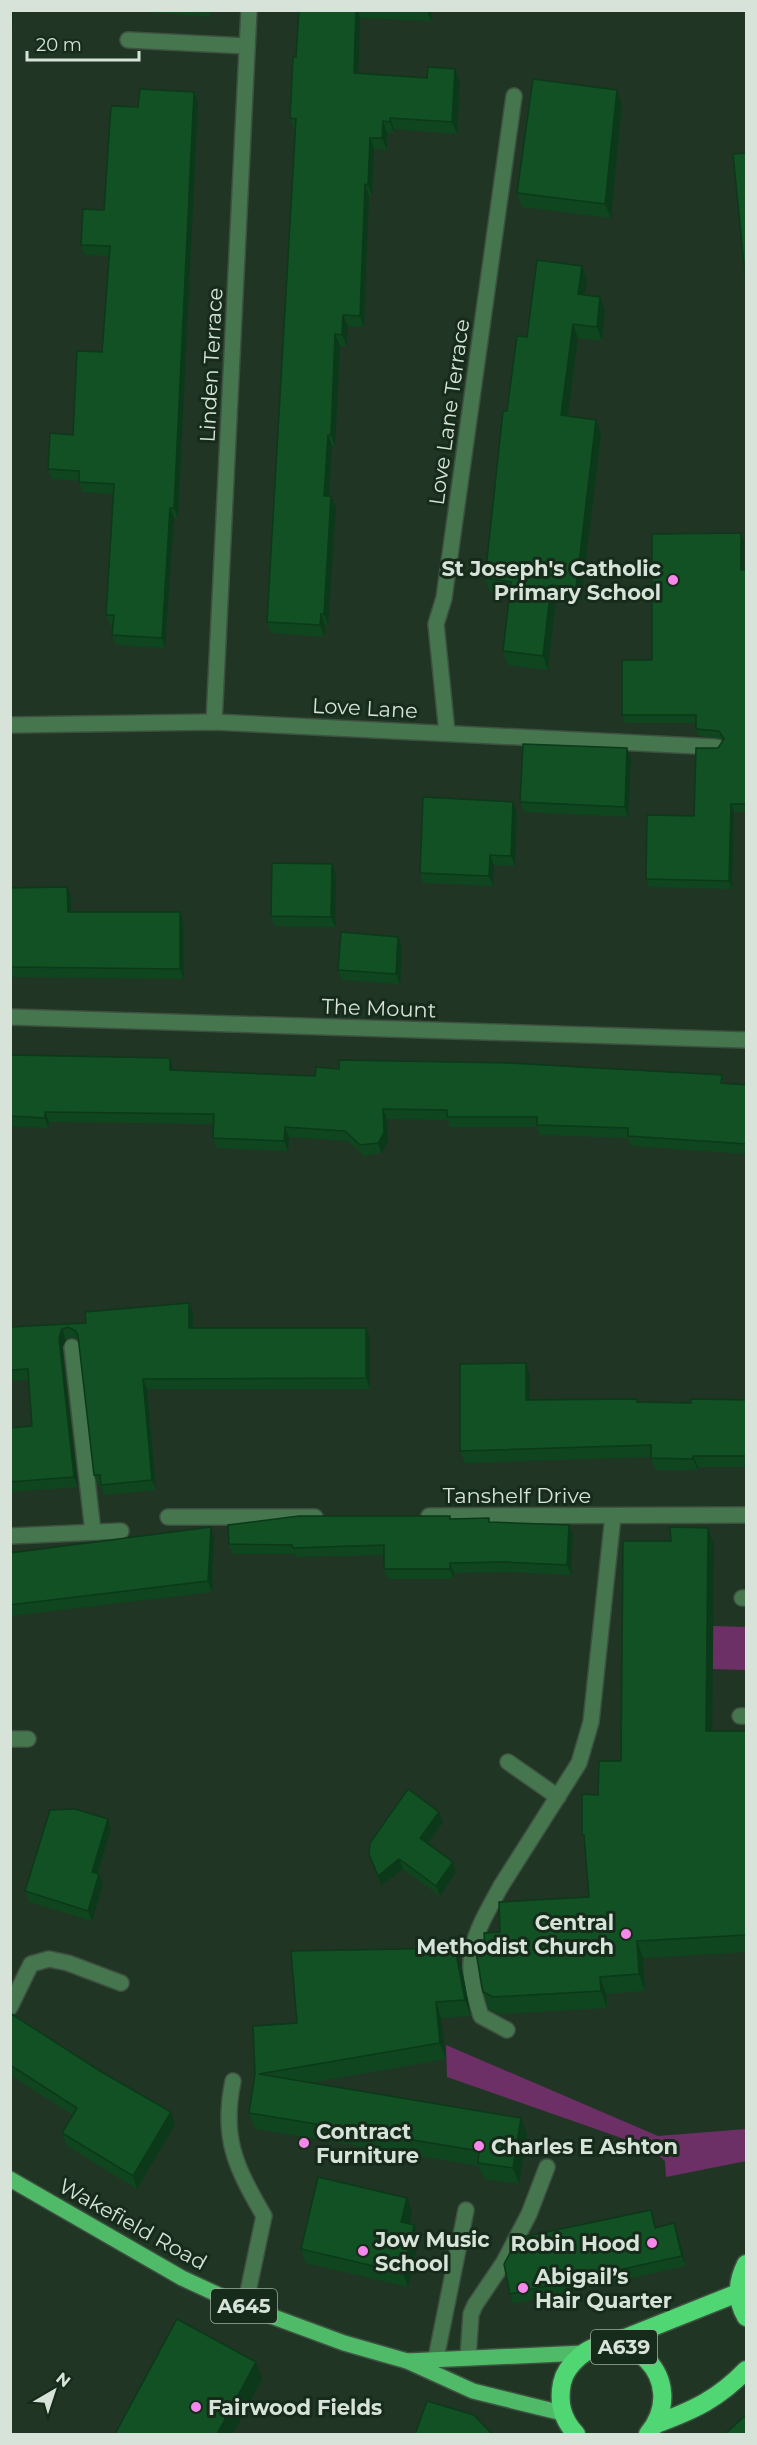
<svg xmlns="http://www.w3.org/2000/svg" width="757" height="2445" font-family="Montserrat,sans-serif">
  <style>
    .green { fill: #6c3066 }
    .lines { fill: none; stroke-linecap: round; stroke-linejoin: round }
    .lane-casing { stroke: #3e5141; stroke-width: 18 }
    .street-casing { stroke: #3e5141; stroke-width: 18 }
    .primary-casing { stroke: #3e5141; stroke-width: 18 }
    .highway-casing { stroke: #3e5141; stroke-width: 21 }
    .lane { stroke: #45764e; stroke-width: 15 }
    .street { stroke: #45764e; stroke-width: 15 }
    .primary { stroke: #4fbb68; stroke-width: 15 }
    .highway { stroke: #50d672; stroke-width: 18 }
    .wall { fill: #0f461f }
    .shaded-wall { fill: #0c3919 }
    .building { fill: #115124; stroke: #0c3919; stroke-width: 1.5 }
    .poi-dot { fill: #f788eb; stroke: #172b1b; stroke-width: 2 }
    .labels { text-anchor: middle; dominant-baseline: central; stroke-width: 6; stroke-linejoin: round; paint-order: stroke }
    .shield { fill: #172b1b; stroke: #9dac9f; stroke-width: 1.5 }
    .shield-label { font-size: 20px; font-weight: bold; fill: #d7e3d8 }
    .street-label { font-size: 21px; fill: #d7e3d8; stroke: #172b1b }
    .poi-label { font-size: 21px; font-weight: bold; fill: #d7e3d8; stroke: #172b1b; text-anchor: start }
  </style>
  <rect width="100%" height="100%" fill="#213524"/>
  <g class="green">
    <path d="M713,1626L746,1627V1670L712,1669Z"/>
    <path d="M446,2045L658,2136L746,2129V2161L666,2177L665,2161L650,2148L447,2077Z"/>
  </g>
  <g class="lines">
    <defs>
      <g id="lane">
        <path d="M128,40L247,46"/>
        <path d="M742,1598H746"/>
        <path d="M740,1716H746"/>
        <path d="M10,1739H28"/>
        <path d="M501,1886C472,1939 461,1956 481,2016L507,2030"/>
        <path d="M10,2007L31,1964L49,1959L68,1963L121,1983"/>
        <path d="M233,2081C221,2139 236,2167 264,2216L245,2306"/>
        <path d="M436,2358L466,2210"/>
        <path d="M468,2358L471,2314L475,2305L504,2262L529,2214L547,2167"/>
      </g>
      <g id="street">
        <path d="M214,722L249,10"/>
        <path d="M10,725L214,722L717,747"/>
        <path d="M447,733L436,624L444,598L514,96"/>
        <path d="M10,1017L746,1040"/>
        <path d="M72,1347L93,1532"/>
        <path d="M429,1516L746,1515"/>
        <path d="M168,1517H315"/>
        <path d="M10,1536L121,1531"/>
        <path d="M508,1762L558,1797"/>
        <path d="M501,1886L579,1763L591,1722L613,1516"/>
      </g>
      <g id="primary">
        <path d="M10,2179L182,2278L236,2303L344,2343L407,2361L473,2391L562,2413"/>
        <path d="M407,2361L584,2353"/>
      </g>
      <g id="highway">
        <path d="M746,2264C737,2282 736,2300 746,2317"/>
        <path d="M610,2344L738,2293"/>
        <path d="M656,2424C694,2410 718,2399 746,2370"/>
        <path d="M576,2434C562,2419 558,2403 562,2383C564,2373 571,2364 579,2357C625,2317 692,2380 648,2434"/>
      </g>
    </defs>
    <use href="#lane" class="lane-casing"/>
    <use href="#street" class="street-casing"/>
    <use href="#primary" class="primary-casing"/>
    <use href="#highway" class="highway-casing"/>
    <use href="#lane" class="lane"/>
    <use href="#street" class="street"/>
    <use href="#primary" class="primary"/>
    <use href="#highway" class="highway"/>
  </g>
  <g class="wall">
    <path d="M122,10H211L210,17Z"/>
    <path d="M299,10H432L431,21L360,18L358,74L427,78L455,69L460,81L457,134L394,129V133H387V150L374,149L372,196H369L364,327L348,326L347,346H340L335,446H332L329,496L336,507L328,626L325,625L324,637L271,633L267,622L295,130L290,118L296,57Z"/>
    <path d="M617,90L622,104L611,218L522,207L517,193Z"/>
    <path d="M198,103L178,518H174L165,648L116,645L112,635L113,625H110L106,615L114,494L82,492L79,481L52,479L48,469L73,435L102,352L109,256L85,255L81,245L104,210L138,107Z"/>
    <path d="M582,266L587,280L585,295L605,311L602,341L578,338L568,416L596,420L601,434L581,602L556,599L548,670L508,665L503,651L510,595L490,592L485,578L507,411L527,337Z"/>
    <path d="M741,533L744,541V570H747V812H734L732,889L649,887L646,879L694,816L718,748L723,741L722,739L699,736L696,729V723H625L622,715L652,660Z"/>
    <path d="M631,758L628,817L524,812L520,802Z"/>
    <path d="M517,812L515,866L494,865L493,886L423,883L420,873Z"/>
    <path d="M332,864L336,874L335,927L275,926L271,916Z"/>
    <path d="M10,888L71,897V912H180L183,922L184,979L10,977Z"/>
    <path d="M398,937L402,947L400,984L342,980L338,970Z"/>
    <path d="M10,1055L173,1068V1070L315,1076L339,1069L747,1085V1154L631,1146L628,1138L540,1135L537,1127H450L448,1120L387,1119L388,1143L381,1153L364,1156L349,1141L289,1137L288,1151L217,1148L213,1138L214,1124L49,1122L48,1128L10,1126Z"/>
    <path d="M189,1303L193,1313V1328L370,1338V1389H147L156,1490L104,1495L101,1485H98L94,1475L79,1340L71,1337L66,1340L62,1348L78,1487L10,1492V1428L32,1426L28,1380L13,1381L10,1373V1327L86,1323Z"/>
    <path d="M530,1375V1400L637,1399L638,1402L691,1403L747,1400V1467H698V1470H655L651,1457L465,1463L460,1451Z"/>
    <path d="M451,1519L490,1522L573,1535L571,1575L509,1572L454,1573V1579H388L384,1569V1555L296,1557L295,1554H232L229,1544Z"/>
    <path d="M708,1528L714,1545L712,1731H747V1952L643,1958L645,1991L606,1994L607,2008L499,2014L489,2009L483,1992L485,1947L500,1932L589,1897L585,1843L582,1835L598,1795L621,1761L671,1541Z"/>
    <path d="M214,1537L212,1592L10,1616V1553Z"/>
    <path d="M443,1822L428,1844L453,1862L456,1872L440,1896L403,1869L381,1886L369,1854Z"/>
    <path d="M111,1829L98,1874L103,1884L92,1921L29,1902L25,1891Z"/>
    <path d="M461,1964L471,2016L441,2018L446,2059L310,2083L527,2134L519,2184L484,2179L479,2166L255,2129L249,2113L255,2074L297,2023Z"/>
    <path d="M10,2013L175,2125L137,2189L67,2146L62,2133L73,2115L10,2075Z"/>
    <path d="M651,2210L656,2228L678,2234L686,2266L513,2304L510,2294Z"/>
    <path d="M412,2212L409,2224L414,2225L419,2239L408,2287L306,2263L301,2249Z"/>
  </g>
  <g class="shaded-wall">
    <path d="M10,10H13L10,86Z"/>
    <path d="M356,10H358L360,18L358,85L354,73Z"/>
    <path d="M427,10H432L431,21Z"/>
    <path d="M455,69L460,81L457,134L452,122Z"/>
    <path d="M617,90L622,104L611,218L605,204Z"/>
    <path d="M194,92L198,103L178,518L174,508Z"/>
    <path d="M390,118L394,129V133L390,122Z"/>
    <path d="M383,121L387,133V150L382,138Z"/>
    <path d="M370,138L374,149L372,196L368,185Z"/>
    <path d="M365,184L369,196L364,327L360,316Z"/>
    <path d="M582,266L587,280L583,308L578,294Z"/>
    <path d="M600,297L605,311L602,341L597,327Z"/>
    <path d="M343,315L348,326L347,346L342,335Z"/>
    <path d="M573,324L578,338L566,429L561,415Z"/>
    <path d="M335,334L340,346L335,446L331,435Z"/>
    <path d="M596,420L601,434L581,602L576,588Z"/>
    <path d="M328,435L332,446L328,507L324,496Z"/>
    <path d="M331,496L336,507L328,626L324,614Z"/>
    <path d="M170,508L174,518L165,648L162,638Z"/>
    <path d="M741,533L744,541V578L741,570Z"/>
    <path d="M551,585L556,599L548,670L543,656Z"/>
    <path d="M321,614L325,625L324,637L320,625Z"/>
    <path d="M627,748L631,758L628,817L625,807Z"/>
    <path d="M513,802L517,812L515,866L511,856Z"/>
    <path d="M731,804L734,812L732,889L729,881Z"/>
    <path d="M490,855L494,865L493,886L489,876Z"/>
    <path d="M332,864L336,874L335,927L331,917Z"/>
    <path d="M67,887L71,897V922L68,912Z"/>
    <path d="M180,912L183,922L184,979L180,969Z"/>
    <path d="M398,937L402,947L400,984L396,974Z"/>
    <path d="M170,1058L173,1068V1080L170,1070Z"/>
    <path d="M383,1109L387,1119L388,1143L381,1153L378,1143Z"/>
    <path d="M45,1112L49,1122L48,1128L45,1118Z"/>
    <path d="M285,1127L289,1137L288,1151L284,1141Z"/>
    <path d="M189,1303L193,1313V1338L189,1328Z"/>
    <path d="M366,1328L370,1338V1389L366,1378Z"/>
    <path d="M62,1329L66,1340L62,1348L78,1487L74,1477L59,1338Z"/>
    <path d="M526,1363L530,1375V1412L526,1400Z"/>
    <path d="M143,1379L147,1389L156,1490L152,1480Z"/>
    <path d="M693,1456L698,1467V1470L693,1459Z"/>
    <path d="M569,1525L573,1535L571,1575L567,1565Z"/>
    <path d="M211,1527L214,1537L212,1592L208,1581Z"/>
    <path d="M708,1528L714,1545L712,1748L706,1731Z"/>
    <path d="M450,1563L454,1573V1579L450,1569Z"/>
    <path d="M439,1812L443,1822L424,1849L420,1838Z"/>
    <path d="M108,1819L111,1829L95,1882L92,1872Z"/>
    <path d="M399,1859L403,1869L381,1886L378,1876Z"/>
    <path d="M453,1862L456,1872L440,1896L436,1886Z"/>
    <path d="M99,1874L103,1884L92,1921L88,1911Z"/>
    <path d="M637,1941L643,1958L645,1991L639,1974Z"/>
    <path d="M455,1948L461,1964L471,2016L465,2000Z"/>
    <path d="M600,1977L606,1994L607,2008L601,1991Z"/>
    <path d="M436,2002L441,2018L446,2059L440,2043Z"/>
    <path d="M171,2112L175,2125L137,2189L133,2176Z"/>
    <path d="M521,2118L527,2134L519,2184L513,2168Z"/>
    <path d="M407,2198L412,2212L407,2236L401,2222Z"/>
    <path d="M674,2223L678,2234L686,2266L682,2256Z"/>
    <path d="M414,2225L419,2239L408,2287L403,2273Z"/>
    <path d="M256,2362L262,2379L233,2434H217Z"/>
  </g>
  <g class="building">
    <path d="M299,10H356L354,73L427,78L428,67L455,69L452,122L390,118V122L383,121L382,138H370L368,185L365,184L360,316L343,315L342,335L335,334L331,435H328L324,496H331L324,614H321L320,625L267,622L296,119L290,118L293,57H296Z"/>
    <path d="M533,79L617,90L605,204L517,193Z"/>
    <path d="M140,89L194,92L174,508H170L162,638L112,635L114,615H106L114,484L79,482V471L48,469L50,433L73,435L77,351L102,352L110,246L81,245L83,209L104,210L111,106L138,107Z"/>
    <path d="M747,153V295L733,154Z"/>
    <path d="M537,260L582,266L578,294L600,297L597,327L573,324L561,415L596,420L576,588L551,585L543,656L503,651L511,582L485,578L503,411H507L517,336L527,337Z"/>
    <path d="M741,533V570H747V804H731L729,881L646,879L647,815L694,816L696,748H718L724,739L719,731L696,729V715H622V660H652V534Z"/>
    <path d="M523,744L627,748L625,807L520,802Z"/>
    <path d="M423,797L513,802L511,856L490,855L489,876L420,873Z"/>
    <path d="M272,863L332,864L331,917L271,916Z"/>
    <path d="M67,887L68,912H180V969L10,967V888Z"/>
    <path d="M341,932L398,937L396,974L338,970Z"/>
    <path d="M10,1055L170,1058V1070L315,1076L316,1067L339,1069V1060L510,1063L722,1075L721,1083L747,1085V1144L628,1136V1128L537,1125V1117H447V1110L383,1109L384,1133L378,1143L360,1145L345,1131L285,1127L284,1141L213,1138L214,1114L45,1112V1118L10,1116Z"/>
    <path d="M189,1303V1328H366V1378L143,1379L152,1480L101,1485L100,1475H94L78,1336L76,1331L68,1327L62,1329L59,1338L74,1477L10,1482V1428L32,1426L28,1369L10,1370V1327L86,1323L85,1312Z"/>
    <path d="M526,1363V1400L637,1399V1402L691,1403V1399L747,1400V1456H693V1459L651,1458V1445L460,1451V1364Z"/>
    <path d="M299,1516H450V1519L489,1518V1522L569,1525L567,1565L505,1562L450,1563V1569H384V1545L293,1548L292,1545L229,1544L228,1525Z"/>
    <path d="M211,1527L208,1581L10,1605V1553Z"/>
    <path d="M670,1527L708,1528L706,1731H747V1935L637,1941L639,1974L600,1977L601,1991L493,1997L483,1992L475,1947H485L484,1933L500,1932L499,1902L589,1897L584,1835H582V1794L598,1795L599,1761H621L623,1541H671Z"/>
    <path d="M408,1789L439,1812L420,1838L453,1862L436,1886L399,1859L378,1876L369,1854L370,1843Z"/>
    <path d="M75,1809L108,1819L92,1872L99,1874L88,1911L25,1891L50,1810Z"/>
    <path d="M455,1948L465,2000L436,2002L440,2043L259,2074L521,2118L513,2168L478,2163L479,2151L249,2113L255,2074L253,2026L297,2023L291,1951Z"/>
    <path d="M10,2013L100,2071L171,2112L133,2176L62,2133L77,2108L10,2065Z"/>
    <path d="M318,2177L407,2198L401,2222L414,2225L403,2273L301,2249Z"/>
    <path d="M651,2210L655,2228L674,2223L682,2256L510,2294L504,2264L518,2238Z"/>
    <path d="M177,2319L256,2362L217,2434H115Z"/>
    <path d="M427,2401L474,2415L492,2434H415Z"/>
    <path d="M747,2414V2434H725Z"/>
  </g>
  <g class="poi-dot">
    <circle cx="673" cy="580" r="6"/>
    <circle cx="626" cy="1934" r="6"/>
    <circle cx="304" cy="2143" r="6"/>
    <circle cx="479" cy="2146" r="6"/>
    <circle cx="652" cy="2243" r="6"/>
    <circle cx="363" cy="2251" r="6"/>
    <circle cx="523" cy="2288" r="6"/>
    <circle cx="196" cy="2407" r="6"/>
  </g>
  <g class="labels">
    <g class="shield">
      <rect x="211" y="2289" width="66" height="34" rx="4.5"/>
      <rect x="591" y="2330" width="66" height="34" rx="4.5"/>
    </g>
    <g class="shield-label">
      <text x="244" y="2306">A645</text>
      <text x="624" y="2347">A639</text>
    </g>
    <g class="street-label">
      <text transform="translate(211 365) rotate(-87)">Linden Terrace</text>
      <text transform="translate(449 412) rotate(-82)">Love Lane Terrace</text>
      <text transform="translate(365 708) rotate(3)">Love Lane</text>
      <text transform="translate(379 1008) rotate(2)">The Mount</text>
      <text x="517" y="1495">Tanshelf Drive</text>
      <text transform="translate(133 2224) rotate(29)">Wakefield Road</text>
    </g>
    <g class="poi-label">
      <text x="661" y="568" text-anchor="end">St Joseph's Catholic<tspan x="661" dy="24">Primary School</tspan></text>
      <text x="614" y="1922" text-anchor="end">Central<tspan x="614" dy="24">Methodist Church</tspan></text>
      <text x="316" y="2131">Contract<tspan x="316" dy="24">Furniture</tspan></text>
      <text x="491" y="2146">Charles E Ashton</text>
      <text x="375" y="2239">Jow Music<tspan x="375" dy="24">School</tspan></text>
      <text x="640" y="2243" text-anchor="end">Robin Hood</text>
      <text x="535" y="2276">Abigail’s<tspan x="535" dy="24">Hair Quarter</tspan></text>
      <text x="208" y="2407">Fairwood Fields</text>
    </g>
  </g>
  <rect width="757" height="2445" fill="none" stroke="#d7e3d8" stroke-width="24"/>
  <g transform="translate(54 2391) rotate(39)" stroke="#172b1b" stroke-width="4.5" paint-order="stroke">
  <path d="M0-4.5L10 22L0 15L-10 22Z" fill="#d7e3d8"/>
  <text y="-9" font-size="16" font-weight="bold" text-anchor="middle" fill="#d7e3d8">N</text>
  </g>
  <path d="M27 51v9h112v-9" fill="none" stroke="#d7e3d8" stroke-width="3"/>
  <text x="36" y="51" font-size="18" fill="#d7e3d8" stroke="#172b1b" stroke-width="4.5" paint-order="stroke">20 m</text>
</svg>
